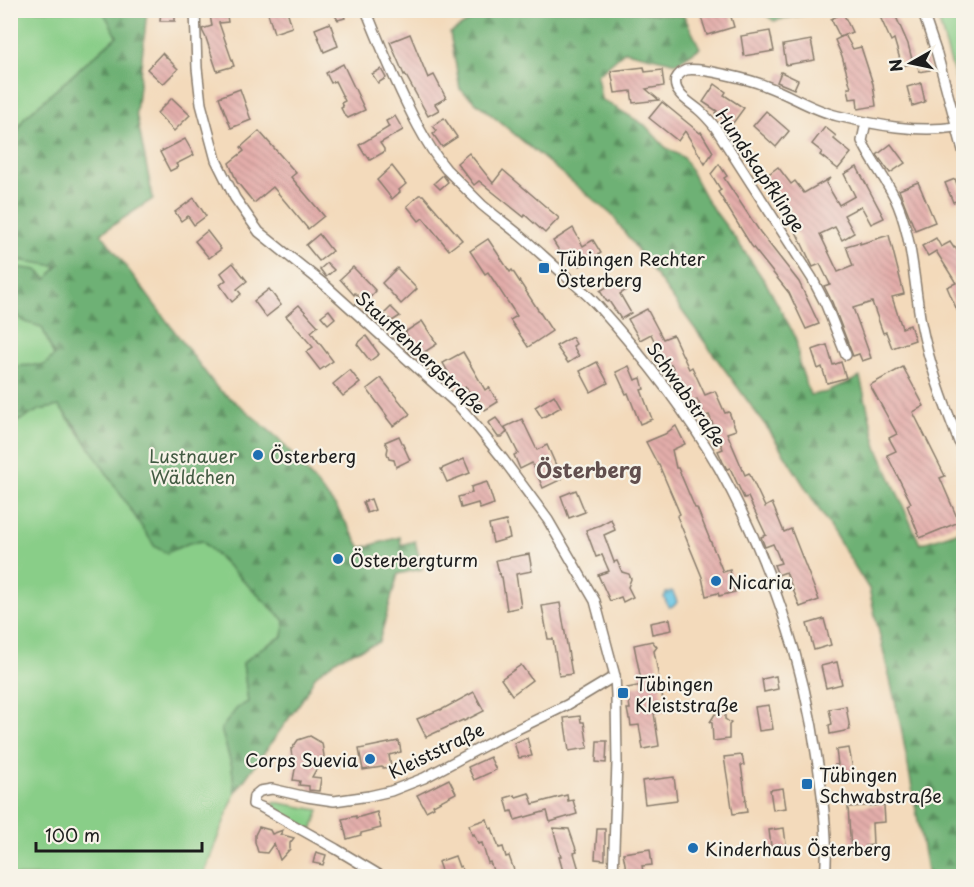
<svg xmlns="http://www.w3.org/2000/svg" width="974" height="887" font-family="'Playpen Sans',sans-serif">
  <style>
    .green { fill: #89ce88; stroke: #527552; stroke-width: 1.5 }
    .forest { fill: url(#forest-firs); stroke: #456648; stroke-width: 1.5 }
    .water { fill: url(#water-waves); stroke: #417080; stroke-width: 1.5 }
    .building { fill: url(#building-back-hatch) }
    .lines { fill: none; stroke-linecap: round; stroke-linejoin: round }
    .minor-casing { stroke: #887b6c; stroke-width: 12 }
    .minor { stroke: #fff; stroke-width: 9 }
    .poi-dot { fill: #1f6fb2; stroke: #f7f3e8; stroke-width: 2 }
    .labels { text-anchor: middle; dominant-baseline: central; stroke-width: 4.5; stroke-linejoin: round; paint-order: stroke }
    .street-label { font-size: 18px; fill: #1c1c1c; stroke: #f7f3e8 }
    .poi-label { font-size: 18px; fill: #1c1c1c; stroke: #f7f3e8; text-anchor: start }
    .park-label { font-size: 18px; fill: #425a42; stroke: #f7f3e8 }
    .quarter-label { font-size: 21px; font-weight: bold; fill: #624f4e; stroke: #f7f3e8 }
  </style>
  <defs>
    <pattern id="forest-firs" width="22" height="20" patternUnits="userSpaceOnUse" patternTransform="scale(1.5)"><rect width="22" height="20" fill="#6eb174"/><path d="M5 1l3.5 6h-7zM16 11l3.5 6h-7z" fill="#5a8f5e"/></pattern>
    <pattern id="water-waves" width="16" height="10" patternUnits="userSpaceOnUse" patternTransform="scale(1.5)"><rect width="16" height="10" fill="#66c5e4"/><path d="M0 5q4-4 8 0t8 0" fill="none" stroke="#58a9c3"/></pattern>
    <pattern id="building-back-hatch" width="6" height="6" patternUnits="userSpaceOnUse" patternTransform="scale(1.5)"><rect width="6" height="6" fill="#e3adaa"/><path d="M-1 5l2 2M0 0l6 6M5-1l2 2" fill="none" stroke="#c29492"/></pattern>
  </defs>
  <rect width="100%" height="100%" fill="#f7f3e8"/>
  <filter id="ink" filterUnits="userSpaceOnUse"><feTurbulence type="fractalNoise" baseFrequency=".0167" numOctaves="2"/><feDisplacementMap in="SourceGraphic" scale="12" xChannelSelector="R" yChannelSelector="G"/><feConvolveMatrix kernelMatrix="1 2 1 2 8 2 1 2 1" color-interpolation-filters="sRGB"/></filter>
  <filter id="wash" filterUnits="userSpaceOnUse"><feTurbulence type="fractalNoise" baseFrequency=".008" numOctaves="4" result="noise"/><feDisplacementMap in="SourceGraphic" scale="24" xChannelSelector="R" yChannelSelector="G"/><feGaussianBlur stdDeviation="1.35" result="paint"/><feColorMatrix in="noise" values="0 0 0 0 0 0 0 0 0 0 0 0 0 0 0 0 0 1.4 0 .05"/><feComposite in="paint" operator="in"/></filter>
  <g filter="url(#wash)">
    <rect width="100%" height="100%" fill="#f3dabb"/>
    <g class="green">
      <path d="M13,10L103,11L117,36L24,118L11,144L10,14Z"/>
      <path d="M934,11H963V113L957,84L938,18Z"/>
      <path d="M11,259L58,265L47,280L11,271Z"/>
      <path d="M10,310L25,322L42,327L54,356L44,365L11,366Z"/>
      <path d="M59,406L167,552L189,543L202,541L285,621L283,636L260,649L243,663L248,702L221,729L232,767L235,793L203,876H11V425L39,410Z"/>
      <path d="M274,802L319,810L312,831C299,823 280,817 273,803Z"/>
    </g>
    <g class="forest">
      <path d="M609,10L684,16L700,48L677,63L625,51L597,75L601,99L645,125L665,147L684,158L708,202L735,238L766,283L796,338L799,363L810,395L828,392L860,377L877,447L920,544L963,530V876H928L901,727L869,589L771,433L612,215L460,89L450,33L486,11Z"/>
      <path d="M816,10L817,12L774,21L760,11Z"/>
      <path d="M103,11H147L136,113L153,199L101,233L217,388L243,408L279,439L337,508L361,548L400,537L401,545L415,541L422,569L398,574L379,642L339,658L316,675L302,700L235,793L232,767L221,729L237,708L248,702L243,663L260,649L283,636L285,621L202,541L189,543L167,553L155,547L77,428L59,406L39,410L11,425V366L44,365L54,356L42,327L25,322L11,310V271L15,267L37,270L47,279L58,266L11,259V144L24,118L117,36Z"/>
    </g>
    <path class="water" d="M671,591L673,592L677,602L675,605L670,607L668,606L664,597L666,593Z"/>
    <g id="blocks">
      <g class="building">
        <path d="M161,10H175V21H160Z"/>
        <path d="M209,10H226L228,22L219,23L234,66L217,71L206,38L203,32L202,29L212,26Z"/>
        <path d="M267,10H287L292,27L274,33Z"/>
        <path d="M331,10H342L345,18L338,20Z"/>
        <path d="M721,10H729L734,27L707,35L701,17Z"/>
        <path d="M877,10H893L908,44L913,63L902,66L894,39L891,41Z"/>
        <path d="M843,13L852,32L840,37L831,19Z"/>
        <path d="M330,23L338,46L324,52L315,29Z"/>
        <path d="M770,31L774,51L744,56L741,36Z"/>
        <path d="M410,34L428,78L434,75L446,98L435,104L439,110L428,116L405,74L404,75L390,42Z"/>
        <path d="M845,35L853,49L861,47L873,84L876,106L858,109L857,98L850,99L848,88H851L842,56L835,40Z"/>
        <path d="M811,40L815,60L786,65L783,45Z"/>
        <path d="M162,53L178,69L163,84L147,69Z"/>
        <path d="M927,58L930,70L919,72L917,60Z"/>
        <path d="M343,64L365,110L348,118L346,116H345L341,108L343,107L341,103L345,101L335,81L331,83L326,73Z"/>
        <path d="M644,67L645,72L662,70L664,86L646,89L659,100L633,103L631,91L615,93L611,71Z"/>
        <path d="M381,69L386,78L378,83L372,74Z"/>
        <path d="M781,72L798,80L794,89L777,82Z"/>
        <path d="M921,83L925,102L912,106L907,87Z"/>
        <path d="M715,84L726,92L724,95L744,108L733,123H730L715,113L717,111L703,102Z"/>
        <path d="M240,89L251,120L231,128L219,97Z"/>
        <path d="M172,98L190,115L174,131L157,113Z"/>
        <path d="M662,102L700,133L701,132L713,152L705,164L685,131L678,141L649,118Z"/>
        <path d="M766,111L789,131L776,147L753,126Z"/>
        <path d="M395,116L403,130L380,143L384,149V152L370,160L366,154L365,155L359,145L389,127L386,121Z"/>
        <path d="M444,118L457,137L442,147L433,134L437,131L433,126Z"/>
        <path d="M825,127L836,136L834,139L851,153L838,169L820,155L822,152L812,144Z"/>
        <path d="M259,131L296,173L291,177L324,216L308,229L273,187L254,203L237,182L229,163L244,151L241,147Z"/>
        <path d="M185,139L194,155L176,164L178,167L170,171L160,152Z"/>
        <path d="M891,144L905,163L890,173L877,155Z"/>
        <path d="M469,153L493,183L503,170L559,218L545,233L525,215L524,217L479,181L474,185L457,163Z"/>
        <path d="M719,164L727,176L724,178L760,232L799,282L819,324L806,329L789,293L751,245L718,192L721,190L711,174Z"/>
        <path d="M392,166L406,184L399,190L400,192L392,199L377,180Z"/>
        <path d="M778,167L791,184L795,181L804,193L830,178L826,183L839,205L855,196L844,174L857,167L884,218L871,224L861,206L844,215L854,233L842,240L835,227L820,234L838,272L853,266L846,246L860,242V244L889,235L904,294L892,297L902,328L910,325L915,340L892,348L886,332L883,333L872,302L853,308L871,358L862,361L859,354L853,356L832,302L824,286L830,284L820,264L813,267L787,213L792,211L776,191L774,193L762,179Z"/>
        <path d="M443,175L448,182L440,189L434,183Z"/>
        <path d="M955,179L963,199L953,202L945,183Z"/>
        <path d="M918,182L935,222L915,230L899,190Z"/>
        <path d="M419,195H423L462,240L449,250L423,218L419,221L407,206Z"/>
        <path d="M194,198L206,216L194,225L188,216L181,221L175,212Z"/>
        <path d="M573,228L583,246L593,240L601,253L580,266L572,252L563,257L553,241Z"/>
        <path d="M207,231L221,249L209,258L195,241Z"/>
        <path d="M319,234L332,251L319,261L306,245Z"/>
        <path d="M936,238L941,247L950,242L954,248L955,247L963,261V324L947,287L956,283L936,251L928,256L922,246Z"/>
        <path d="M488,239L510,272L512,270L552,331L528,347L510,320L517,316L488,272L485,274L470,251Z"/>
        <path d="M233,263L247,281L237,289L241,294L232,302L220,285L226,280L221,273Z"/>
        <path d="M327,263L334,270L326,277L320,269Z"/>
        <path d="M353,267L376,291L365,303L355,293L354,295L340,279Z"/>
        <path d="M397,268L417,289L401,304L382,283Z"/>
        <path d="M621,278L628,289L620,294L631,313L621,319L609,301L607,302L600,291Z"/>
        <path d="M269,289L281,305L266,317L254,301Z"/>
        <path d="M299,305L318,326L311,332L333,361L320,370L306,352L313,347L286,316Z"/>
        <path d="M391,307L400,316L392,321L384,314Z"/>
        <path d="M647,309L663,339L673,335L689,369L692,367L705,395L715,391L725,413L729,412L736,430L727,433L745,475L749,473L765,507L772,503L784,532L791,529L819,600L800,607L786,572L778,575L774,565L781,563L777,553L773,544L765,547L761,537L766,535L748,497L744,498L730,468L727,469L723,462L718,451L723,449L709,415L705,416L697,399L686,404L680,392L684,390L671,364L666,366L651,334L640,340L628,319Z"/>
        <path d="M329,310L335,318L328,324L321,316Z"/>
        <path d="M422,321L437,344L420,355L405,332Z"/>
        <path d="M366,336L379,354L370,361L357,344Z"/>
        <path d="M572,337L576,344L573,346L579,356L568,363L556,346Z"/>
        <path d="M827,345L833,365L841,362L846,378L827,383L822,367L818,369L812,350Z"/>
        <path d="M463,352L485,390L489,387L498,402L485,410L479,401L476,403L466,387L459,391L443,363Z"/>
        <path d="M597,362L608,383L591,392L580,371Z"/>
        <path d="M629,366L635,380L641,378L644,389L641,390L652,419L640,424L628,393L626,394L616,372Z"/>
        <path d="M903,367L924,406L913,412L945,476L940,478L959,522L920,538L907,505L911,503L887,455L896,451L889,438L897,434L870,385Z"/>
        <path d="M350,370L360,383L343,396L333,384Z"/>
        <path d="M381,378L410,414L393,426L386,417L387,416L367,389Z"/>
        <path d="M554,395L561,407L542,418L535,407Z"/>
        <path d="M496,418L507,432L502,437H498L488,423Z"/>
        <path d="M522,419L537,450L547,445L562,479L543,488L532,463L520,469L514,455L518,453L505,427Z"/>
        <path d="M676,426L685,444L672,450L676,468H678L695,508H697L723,572L730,570L735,592L719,596L718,593L706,596L702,577L677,516L680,514L659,465H658L646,442L665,434Z"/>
        <path d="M399,436L410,460L396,467L394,460L389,459L387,453L388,448L385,442Z"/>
        <path d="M464,459L470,473L447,482L441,469Z"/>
        <path d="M487,482L494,504L480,509L478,503L461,508L458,497L472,493L471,487Z"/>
        <path d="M576,490L585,512L569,518L561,496Z"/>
        <path d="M371,499L375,510L367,513L363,502Z"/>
        <path d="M611,519L615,530L604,535L614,562L617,561L622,572L629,574L631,579L628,587L633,597L623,602L621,597L610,601L598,575L609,571L602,555L596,557L586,530L600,525Z"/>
        <path d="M506,521L510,538L493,543L489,525Z"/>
        <path d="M529,554L532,571L516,574L521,607L507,610L502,577H500L496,560Z"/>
        <path d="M560,603L572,674L559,676L553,639H548L542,606Z"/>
        <path d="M670,619L672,630L652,634L650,623Z"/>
        <path d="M824,619L831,645L814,650L807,624Z"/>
        <path d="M652,641L657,647L654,651L665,711L654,713L659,746L643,749L639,725L631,726L630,719H629L627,709H630L627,688L642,685L634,645Z"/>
        <path d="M837,662L842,684L826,688L821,666Z"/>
        <path d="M521,665L532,680L512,695L501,679Z"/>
        <path d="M776,676L778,689L764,692L762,679Z"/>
        <path d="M474,692L484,711L464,721L463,720L426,737L417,719L441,709V710Z"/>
        <path d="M769,705L773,729L759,731L755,707Z"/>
        <path d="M846,706L850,730L830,734L829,725L832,724L829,709Z"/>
        <path d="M725,713V719L731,723L729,725V739L713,741L712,723L710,722L715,714Z"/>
        <path d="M580,716L581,722H584L588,748L569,751L564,718Z"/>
        <path d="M310,736L322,743L324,756L312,777L321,778L319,791L309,790V786L299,785L300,781L293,780L296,764L293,763L291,750L298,740Z"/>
        <path d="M527,738L532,756L519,758L514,743Z"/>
        <path d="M399,741L401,752L389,755L391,767L383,768L382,767L363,770L359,749Z"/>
        <path d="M597,741H607L606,763L596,762Z"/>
        <path d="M849,748L854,775L837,778L835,765H838L836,750Z"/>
        <path d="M742,755L744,765H741L746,800H745L747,812L733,814L724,757Z"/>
        <path d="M490,757L496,770L474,780L468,767Z"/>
        <path d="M674,777L677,800L645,804L642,781Z"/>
        <path d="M449,779L456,793L433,805L434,807L426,811L417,795Z"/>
        <path d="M783,788L786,808L773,810L770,790Z"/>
        <path d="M529,793L533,804L567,795L568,801L573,800L577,814L550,822L547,811L515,820L512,811L509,812L505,798L515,795L516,797Z"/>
        <path d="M884,805L885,822L872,823L873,845L865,846V849L851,850L848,807Z"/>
        <path d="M377,812L381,828L361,833V835L347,839L342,819L356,816V818Z"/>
        <path d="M487,819L490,829L492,828L499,848L503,847L506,857L509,856L516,876H495L490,862L488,863L482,843L478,844L474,834L472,835L469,825Z"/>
        <path d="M259,827L270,830L272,834L283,830L280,835H283L294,838L290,843V849L280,860L274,843L267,853L258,852L255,842V835Z"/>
        <path d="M553,828L569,829L577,852L574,853L579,870L564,875L559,857H561Z"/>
        <path d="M784,828L787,852L772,854L769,830Z"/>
        <path d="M597,829H605V860L595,859Z"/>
        <path d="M650,849L652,865L642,866L643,872L627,875L623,853Z"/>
        <path d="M316,852L326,855L323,865L313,863Z"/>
        <path d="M455,856L459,867L461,866L464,876H443L438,862Z"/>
      </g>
    </g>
  </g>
  <g filter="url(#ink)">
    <use href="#blocks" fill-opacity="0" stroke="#887b6c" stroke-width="1.5"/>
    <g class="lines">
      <defs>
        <g id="minor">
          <path d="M195,10L197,68L201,104L216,160L235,198L259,232L325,285L458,405L478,428L503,459L548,520L595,601L615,676L616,695L617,763L613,876"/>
          <path d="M366,10C382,50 398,89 418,126C426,141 435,156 446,169C458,181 470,193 482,205C495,216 509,226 522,237C537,250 552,264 567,277C577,286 588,295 597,305C642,355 685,409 719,468C770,559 804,662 818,765C823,801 829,841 825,876"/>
          <path d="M922,10L937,54L964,154"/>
          <path d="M866,122L862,141C872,163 889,182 898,205C913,242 914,284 921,323C929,364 944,404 959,442"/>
          <path d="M846,355L826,305L812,278L715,127C710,121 705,115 699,110C691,103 672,93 676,79C678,75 681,72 686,70C700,67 752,80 766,86C791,95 812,110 838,116C876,125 917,133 956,127"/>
          <path d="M381,876L336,849L261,807L253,804L254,796L260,791L272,789L307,797L334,801L369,796L391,791L424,778L495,740L567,705L615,676"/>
        </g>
      </defs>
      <use href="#minor" class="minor-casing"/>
      <use href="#minor" class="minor"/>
    </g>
  </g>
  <g class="poi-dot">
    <rect x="538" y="262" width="12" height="12" rx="3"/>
    <circle cx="258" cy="455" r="6"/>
    <circle cx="338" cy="559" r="6"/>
    <circle cx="716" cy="581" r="6"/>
    <rect x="617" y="687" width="12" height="12" rx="3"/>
    <circle cx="370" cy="759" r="6"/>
    <rect x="801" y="778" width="12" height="12" rx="3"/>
    <circle cx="693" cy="848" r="6"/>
  </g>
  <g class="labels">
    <g class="street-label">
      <text transform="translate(761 170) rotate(56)">Hundskapfklinge</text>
      <text transform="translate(421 352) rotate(43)">Stauffenbergstraße</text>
      <text transform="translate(687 394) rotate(55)">Schwabstraße</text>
      <text transform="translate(436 750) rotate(-26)">Kleiststraße</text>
    </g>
    <g class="poi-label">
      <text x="556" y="258">Tübingen Rechter<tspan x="556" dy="21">Österberg</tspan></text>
      <text x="270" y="455">Österberg</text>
      <text x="350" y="559">Österbergturm</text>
      <text x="728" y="581">Nicaria</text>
      <text x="635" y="683">Tübingen<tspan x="635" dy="21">Kleiststraße</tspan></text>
      <text x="358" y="759" text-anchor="end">Corps Suevia</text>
      <text x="819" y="774">Tübingen<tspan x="819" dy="21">Schwabstraße</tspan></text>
      <text x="705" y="848">Kinderhaus Österberg</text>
    </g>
    <g class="park-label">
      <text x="193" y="455">Lustnauer<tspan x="193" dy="21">Wäldchen</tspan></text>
    </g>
    <g class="quarter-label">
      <text x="589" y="469">Österberg</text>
    </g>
  </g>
  <rect width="974" height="887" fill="none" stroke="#f7f3e8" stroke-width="36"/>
  <g transform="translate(911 63) rotate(261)" stroke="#f7f3e8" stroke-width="4.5" paint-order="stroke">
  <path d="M0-4.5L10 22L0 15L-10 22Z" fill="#1c1c1c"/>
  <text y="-9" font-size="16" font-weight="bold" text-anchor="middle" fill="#1c1c1c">N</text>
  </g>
  <path d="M36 842v9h166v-9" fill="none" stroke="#1c1c1c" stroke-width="3"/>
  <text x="45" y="842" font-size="18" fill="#1c1c1c" stroke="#f7f3e8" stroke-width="4.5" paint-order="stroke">100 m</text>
</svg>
